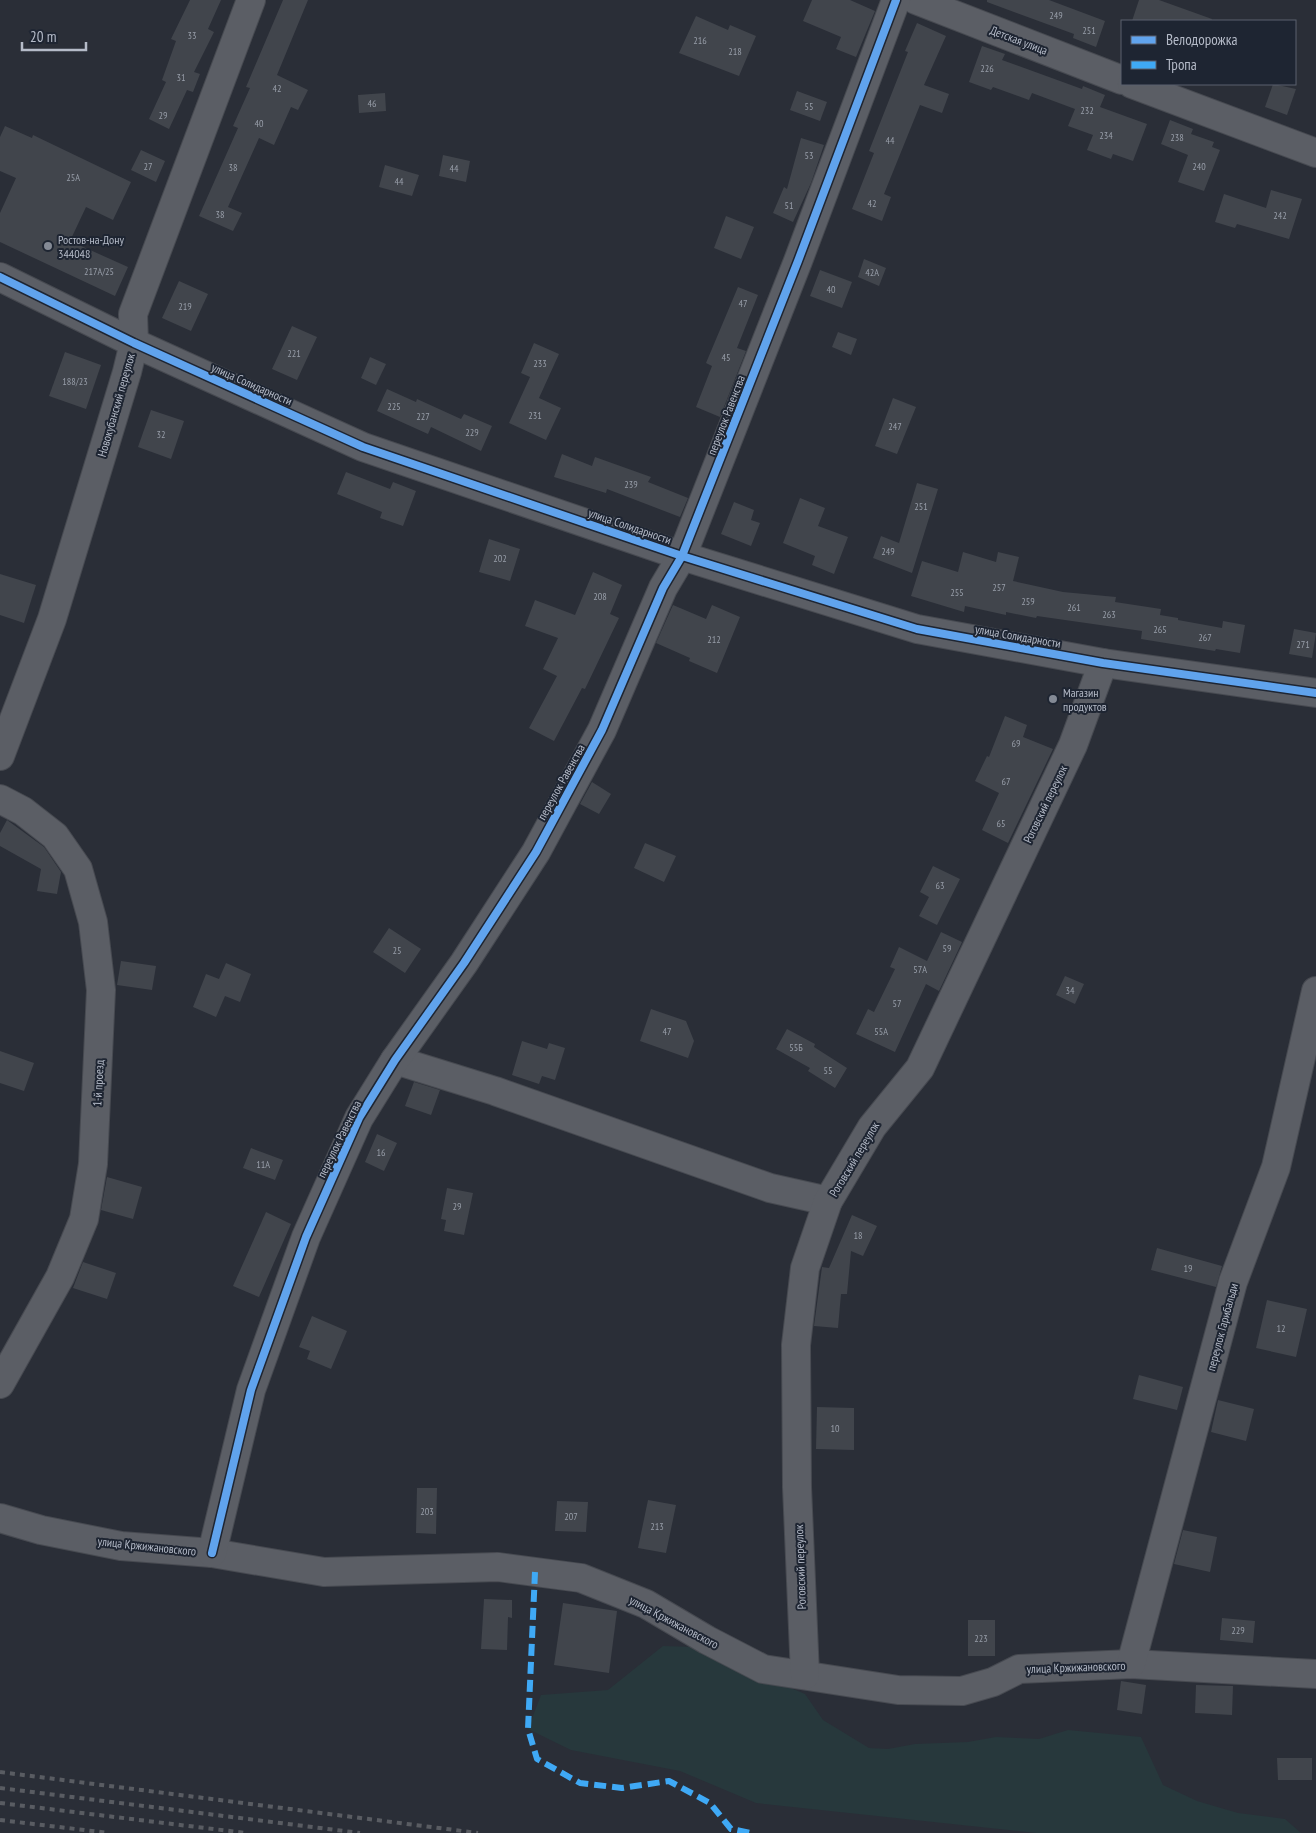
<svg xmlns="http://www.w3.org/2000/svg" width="1316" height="1833" font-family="'PT Sans Narrow',sans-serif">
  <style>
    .green { fill: #27383c }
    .building { fill: #41454c }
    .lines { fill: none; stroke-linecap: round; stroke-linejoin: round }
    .minor-casing { stroke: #474a51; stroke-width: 30 }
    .minor { stroke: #5b5e65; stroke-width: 28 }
    .rail { stroke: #595c62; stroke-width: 4; stroke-dasharray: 5 5; stroke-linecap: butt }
    .quiet { stroke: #3fa9f5; stroke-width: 6; stroke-dasharray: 12 6; stroke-linecap: butt }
    .cycleway-casing { stroke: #1e2532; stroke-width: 11 }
    .cycleway { stroke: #60a3ed; stroke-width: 8 }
    .poi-dot { fill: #848a95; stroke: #1e2532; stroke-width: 2 }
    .labels { text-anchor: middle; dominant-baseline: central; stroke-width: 4; stroke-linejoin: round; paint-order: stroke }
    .number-label { font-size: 10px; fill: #989ea9 }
    .street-label { font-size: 12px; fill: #b5bbc8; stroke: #1e2532 }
    .poi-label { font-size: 12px; fill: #b5bbc8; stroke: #1e2532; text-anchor: start }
  </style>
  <rect width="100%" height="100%" fill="#2a2e37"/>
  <path class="green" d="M663,1646L695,1647L805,1694L823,1720L869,1748L888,1749L915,1744L968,1742L996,1737L1039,1739L1068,1730L1141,1737L1163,1785L1197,1801L1238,1813L1285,1819L1301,1833H1036L756,1803L680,1771L571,1750L528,1729L541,1695L608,1690Z"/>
  <g class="building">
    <path d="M190,0H221L208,29L214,32L194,72L200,74L193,92L187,90L169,129L149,119L166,82L162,80L176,41L171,39Z"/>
    <path d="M283,0H308L277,75L308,90L298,110L291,107L274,145L259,138L228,207L242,213L233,231L199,216L238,128L233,126L250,88L246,87Z"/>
    <path d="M812,0H850L875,11L856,57L836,49L841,37L803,21Z"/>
    <path d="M987,0H1049L1105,21L1096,47L1073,38L1074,34L987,2Z"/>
    <path d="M1139,0H1159L1212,19L1211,21H1132Z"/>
    <path d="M696,16L728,30L730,25L756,36L739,76L679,53Z"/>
    <path d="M917,23L946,36L924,85L949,94L942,113L920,105L884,194L891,197L882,221L852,209L874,153L869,151L908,52L905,51Z"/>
    <path d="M982,46L1005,54L1002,60L1082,89L1083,86L1105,95L1100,107L1147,124L1133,161L1113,154L1111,159L1087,150L1093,135L1068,126L1075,109L1032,93L1029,100L993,87L991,90L969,82Z"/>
    <path d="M1273,84L1296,89L1287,115L1265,107Z"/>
    <path d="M797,91L827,102L820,121L790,110Z"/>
    <path d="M385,93L386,111L359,113L358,95Z"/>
    <path d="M1170,120L1193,129L1191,134L1214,142L1212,147L1220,150L1204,191L1178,182L1188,155L1161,144Z"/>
    <path d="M5,126L32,138L33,135L131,182L113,220L86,207L70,241L128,267L115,296L0,242V213L16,178L0,171V137Z"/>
    <path d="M801,138L824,145L811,183L793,222L773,213L784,187L787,189Z"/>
    <path d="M141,150L165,161L156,182L131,170Z"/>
    <path d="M443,155L470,161L466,182L439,176Z"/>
    <path d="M385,165L419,175L412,196L379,187Z"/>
    <path d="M1271,190L1302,199L1289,239L1237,224L1235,228L1215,222L1224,194L1266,208Z"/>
    <path d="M726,216L754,227L741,259L714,248Z"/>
    <path d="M864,259L886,268L879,286L858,277Z"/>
    <path d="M820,270L852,282L842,308L810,296Z"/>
    <path d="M179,281L208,294L191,331L162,318Z"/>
    <path d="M738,287L758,295L737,348L746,351L720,417L696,407L712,366L706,363Z"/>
    <path d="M292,326L317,337L297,380L272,369Z"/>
    <path d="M838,332L857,339L851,355L832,347Z"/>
    <path d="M534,343L559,354L539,398L561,408L546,440L509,423L530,377L521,373Z"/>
    <path d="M65,352L101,365L86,409L49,396Z"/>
    <path d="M370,357L386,364L376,385L361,378Z"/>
    <path d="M387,389L416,402L417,399L461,419L464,414L492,426L481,451L431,427L428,434L377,411Z"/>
    <path d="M893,398L916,407L897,454L875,446Z"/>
    <path d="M151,410L184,421L171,459L138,447Z"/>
    <path d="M562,454L592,466L595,457L651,477L648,482L688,498L680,517L607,489L606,493L554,477Z"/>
    <path d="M346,472L390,489L393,482L416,491L403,526L380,518L382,512L337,494Z"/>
    <path d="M917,483L938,489L912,573L873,558L881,536L899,543Z"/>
    <path d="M800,498L825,508L818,526L848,537L834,574L812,565L815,556L783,543Z"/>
    <path d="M734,502L754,510L751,520L760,523L751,546L721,534Z"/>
    <path d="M489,539L520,549L510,581L479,572Z"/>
    <path d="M963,552L996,562L998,552L1019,557L1013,581L1063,592L1116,597L1115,602L1161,609L1160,615L1178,618V620L1222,628L1223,621L1245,625L1240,653L1216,649L1215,651L1141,639L1142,631L1037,616L1036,618L1006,612V615L965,606L964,612L911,596L922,561L958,572Z"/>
    <path d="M593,572L622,585L610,614L619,618L585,689L582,688L554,741L529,728L557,676L543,669L558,638L525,626L535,600L575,615Z"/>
    <path d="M0,574L36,585L24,623L0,615Z"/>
    <path d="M673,605L706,619L712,605L740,617L717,673L689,661L690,658L656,643Z"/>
    <path d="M1294,629L1316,633L1312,658L1289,654Z"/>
    <path d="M1005,716L1027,725L1023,737L1053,749L1008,843L982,830L999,793L975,781L987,756L989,757Z"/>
    <path d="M592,782L611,794L599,814L580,804Z"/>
    <path d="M7,820L44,847L61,872L57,894L37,891L41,869L0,846V833Z"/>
    <path d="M645,843L676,856L664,882L634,868Z"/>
    <path d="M933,866L960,879L937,925L919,916L929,897L920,892Z"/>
    <path d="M389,928L421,949L405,973L373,952Z"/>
    <path d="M941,932L962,942L939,991L926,984L895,1052L856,1034L868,1009L874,1012L895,969L890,967L899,947L927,961Z"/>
    <path d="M121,961L156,966L152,990L117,985Z"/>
    <path d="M226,963L251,974L240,1002L225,996L216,1017L193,1007L206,974L219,979Z"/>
    <path d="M1065,976L1084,984L1075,1004L1056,995Z"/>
    <path d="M651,1009L686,1021L694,1041L688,1058L640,1041Z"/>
    <path d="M787,1029L815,1044L814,1047L847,1068L835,1088L808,1071L810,1068L776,1049Z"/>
    <path d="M522,1041L547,1049L549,1043L565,1048L555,1080L542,1076L539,1084L512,1075Z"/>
    <path d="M0,1051L34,1063L24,1091L0,1083Z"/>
    <path d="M414,1082L440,1090L431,1115L405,1106Z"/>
    <path d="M377,1134L397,1143L384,1171L365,1162Z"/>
    <path d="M251,1148L283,1160L275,1180L243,1168Z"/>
    <path d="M107,1177L142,1187L133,1219L101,1210Z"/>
    <path d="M447,1188L473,1193L464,1235L444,1231L446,1220L441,1219Z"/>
    <path d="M266,1212L291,1224L259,1297L233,1286Z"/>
    <path d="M852,1215L877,1226L863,1256L851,1251L847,1294H841L838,1328L814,1326L822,1267L829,1268Z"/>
    <path d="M1157,1248L1222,1266L1216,1287L1151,1270Z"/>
    <path d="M83,1262L116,1273L107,1299L73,1288Z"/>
    <path d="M1267,1300L1307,1309L1296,1357L1256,1348Z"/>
    <path d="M312,1316L347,1331L331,1369L307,1359L310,1351L299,1347Z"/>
    <path d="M1139,1375L1183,1387L1177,1410L1133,1399Z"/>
    <path d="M1218,1400L1254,1409L1246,1441L1211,1432Z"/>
    <path d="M817,1407L854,1408V1450L816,1449Z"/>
    <path d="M417,1488H437L436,1534L416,1533Z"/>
    <path d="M648,1500L676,1505L666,1553L638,1548Z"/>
    <path d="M557,1501L588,1502L586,1532L555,1531Z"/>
    <path d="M1183,1530L1217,1537L1210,1572L1174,1564Z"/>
    <path d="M484,1599L512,1600V1618L508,1617L507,1650L481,1649Z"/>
    <path d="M563,1603L617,1611L609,1673L554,1665Z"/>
    <path d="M1222,1618L1255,1621L1253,1643L1220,1640Z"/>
    <rect x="968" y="1620" width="27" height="36"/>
    <path d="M1121,1681L1146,1685L1142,1714L1117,1710Z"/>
    <path d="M1196,1685L1233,1686L1232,1715L1195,1713Z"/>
    <path d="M1277,1758H1312V1780H1278Z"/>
  </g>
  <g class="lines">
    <defs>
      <g id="minor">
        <path d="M916,0L1122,80"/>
        <path d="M1132,84L1316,153"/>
        <path d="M0,277L134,343L363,447L682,556L917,629L1103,663L1316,693"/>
        <path d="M0,756L52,619L127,372L134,343L133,314L251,0"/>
        <path d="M0,799L23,811L55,836L78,869L93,922L101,990L93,1164L84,1219L60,1277L0,1384"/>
        <path d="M395,1060L495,1091L770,1188L828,1201"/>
        <path d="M0,1518L41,1530L121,1546L212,1553L324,1572L498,1567L581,1578L646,1604L707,1640L763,1669L898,1690L962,1691L993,1682L1019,1669L1131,1664L1316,1674"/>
        <path d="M212,1553L251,1390L306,1237L359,1118L395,1060L464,963L536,852L602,730L663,588L682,556L798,261L896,0"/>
        <path d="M1131,1664L1233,1282L1276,1167L1316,991"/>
        <path d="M805,1675L797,1487L796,1345L805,1268L828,1201L872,1127L920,1068L1073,745L1103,663"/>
      </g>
    </defs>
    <use href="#minor" class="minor-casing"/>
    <use href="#minor" class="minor"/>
    <g class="rail">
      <path d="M0,1772L478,1833"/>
      <path d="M0,1788L360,1833"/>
      <path d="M0,1803L246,1833"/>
      <path d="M0,1820L109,1833"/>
    </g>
    <path class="quiet" d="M535,1572L528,1729L537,1759L580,1783L622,1788L669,1781L710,1803L731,1829L751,1833"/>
    <defs>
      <g id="cycleway">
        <path d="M0,277L134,343L363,447L682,556L917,629L1103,663L1316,693"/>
        <path d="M212,1553L251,1390L306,1237L359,1118L395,1060L464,963L536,852L602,730L663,588L682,556L798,261L896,0"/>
      </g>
    </defs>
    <use href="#cycleway" class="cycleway-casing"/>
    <use href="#cycleway" class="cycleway"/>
  </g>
  <g class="poi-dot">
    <circle cx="48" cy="246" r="5"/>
    <circle cx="1053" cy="699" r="5"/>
  </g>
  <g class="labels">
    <g class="number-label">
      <text x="1056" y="15">249</text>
      <text x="1089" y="30">251</text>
      <text x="192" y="35">33</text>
      <text x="700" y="40">216</text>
      <text x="735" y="51">218</text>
      <text x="987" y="68">226</text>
      <text x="181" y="77">31</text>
      <text x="277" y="88">42</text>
      <text x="372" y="103">46</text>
      <text x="809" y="106">55</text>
      <text x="1087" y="110">232</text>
      <text x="163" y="115">29</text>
      <text x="259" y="123">40</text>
      <text x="1106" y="135">234</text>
      <text x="1177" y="137">238</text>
      <text x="890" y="140">44</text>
      <text x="809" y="155">53</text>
      <text x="148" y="166">27</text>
      <text x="1199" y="166">240</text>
      <text x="233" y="167">38</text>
      <text x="454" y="168">44</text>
      <text x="73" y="177">25А</text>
      <text x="399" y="181">44</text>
      <text x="872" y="203">42</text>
      <text x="789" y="205">51</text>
      <text x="220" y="214">38</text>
      <text x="1280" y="215">242</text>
      <text x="99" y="271">217А/25</text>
      <text x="872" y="272">42А</text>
      <text x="831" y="289">40</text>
      <text x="743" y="303">47</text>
      <text x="185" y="306">219</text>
      <text x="294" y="353">221</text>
      <text x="726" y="357">45</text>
      <text x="540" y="363">233</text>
      <text x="75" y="381">188/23</text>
      <text x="394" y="406">225</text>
      <text x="535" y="415">231</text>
      <text x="423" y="416">227</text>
      <text x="895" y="426">247</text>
      <text x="472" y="432">229</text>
      <text x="161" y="434">32</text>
      <text x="631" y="484">239</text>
      <text x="921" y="506">251</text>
      <text x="888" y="551">249</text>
      <text x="500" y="558">202</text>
      <text x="999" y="587">257</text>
      <text x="957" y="592">255</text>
      <text x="600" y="596">208</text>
      <text x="1028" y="601">259</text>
      <text x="1074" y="607">261</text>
      <text x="1109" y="614">263</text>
      <text x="1160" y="629">265</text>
      <text x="1205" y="637">267</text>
      <text x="714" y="639">212</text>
      <text x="1303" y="644">271</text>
      <text x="1016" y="743">69</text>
      <text x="1006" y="781">67</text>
      <text x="1001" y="823">65</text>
      <text x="940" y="885">63</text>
      <text x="947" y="948">59</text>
      <text x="397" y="950">25</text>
      <text x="920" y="969">57А</text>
      <text x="1070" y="990">34</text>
      <text x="897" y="1003">57</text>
      <text x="667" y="1031">47</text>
      <text x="881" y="1031">55А</text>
      <text x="796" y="1047">55Б</text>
      <text x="828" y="1070">55</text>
      <text x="381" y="1152">16</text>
      <text x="263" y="1164">11А</text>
      <text x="457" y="1206">29</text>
      <text x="858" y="1235">18</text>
      <text x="1188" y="1268">19</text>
      <text x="1281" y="1328">12</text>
      <text x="835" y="1428">10</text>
      <text x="427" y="1511">203</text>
      <text x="571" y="1516">207</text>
      <text x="657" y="1526">213</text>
      <text x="1238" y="1630">229</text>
      <text x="981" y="1638">223</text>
    </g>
    <g class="street-label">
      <text transform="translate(1019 40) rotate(21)">Детская улица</text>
      <text transform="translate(252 384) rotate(24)">улица Солидарности</text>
      <text transform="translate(116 405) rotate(-74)">Новокубанский переулок</text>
      <text transform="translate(726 415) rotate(-69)">переулок Равенства</text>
      <text transform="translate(630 526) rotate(19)">улица Солидарности</text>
      <text transform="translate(1018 636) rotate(10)">улица Солидарности</text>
      <text transform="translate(561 782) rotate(-61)">переулок Равенства</text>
      <text transform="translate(1045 804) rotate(-64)">Роговский переулок</text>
      <text transform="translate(98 1083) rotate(-87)">1-й проезд</text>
      <text transform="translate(339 1139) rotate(-64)">переулок Равенства</text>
      <text transform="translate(854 1159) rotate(-59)">Роговский переулок</text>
      <text transform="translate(1222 1327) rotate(-75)">переулок Гарибальди</text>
      <text transform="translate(147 1546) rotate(6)">улица Кржижановского</text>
      <text transform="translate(800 1567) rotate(-92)">Роговский переулок</text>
      <text transform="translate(674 1622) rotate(28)">улица Кржижановского</text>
      <text transform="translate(1076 1667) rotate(-2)">улица Кржижановского</text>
    </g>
    <g class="poi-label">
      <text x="58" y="239">Ростов-на-Дону<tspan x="58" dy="14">344048</tspan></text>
      <text x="1063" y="692">Магазин<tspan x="1063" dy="14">продуктов</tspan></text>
    </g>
  </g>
  <rect x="1121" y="20" width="175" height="65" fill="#1e2532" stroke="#5a616e"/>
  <rect x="1131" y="36" width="25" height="8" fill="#60a3ed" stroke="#5a616e"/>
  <text x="1166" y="45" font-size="15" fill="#b5bbc8">Велодорожка</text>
  <rect x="1131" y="61" width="25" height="8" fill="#3fa9f5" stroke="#5a616e"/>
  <text x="1166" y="70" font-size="15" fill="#b5bbc8">Тропа</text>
  <path d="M22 42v8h64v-8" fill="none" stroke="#b5bbc8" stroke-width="2.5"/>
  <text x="30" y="42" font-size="15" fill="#b5bbc8" stroke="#1e2532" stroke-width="4" paint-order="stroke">20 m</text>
</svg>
